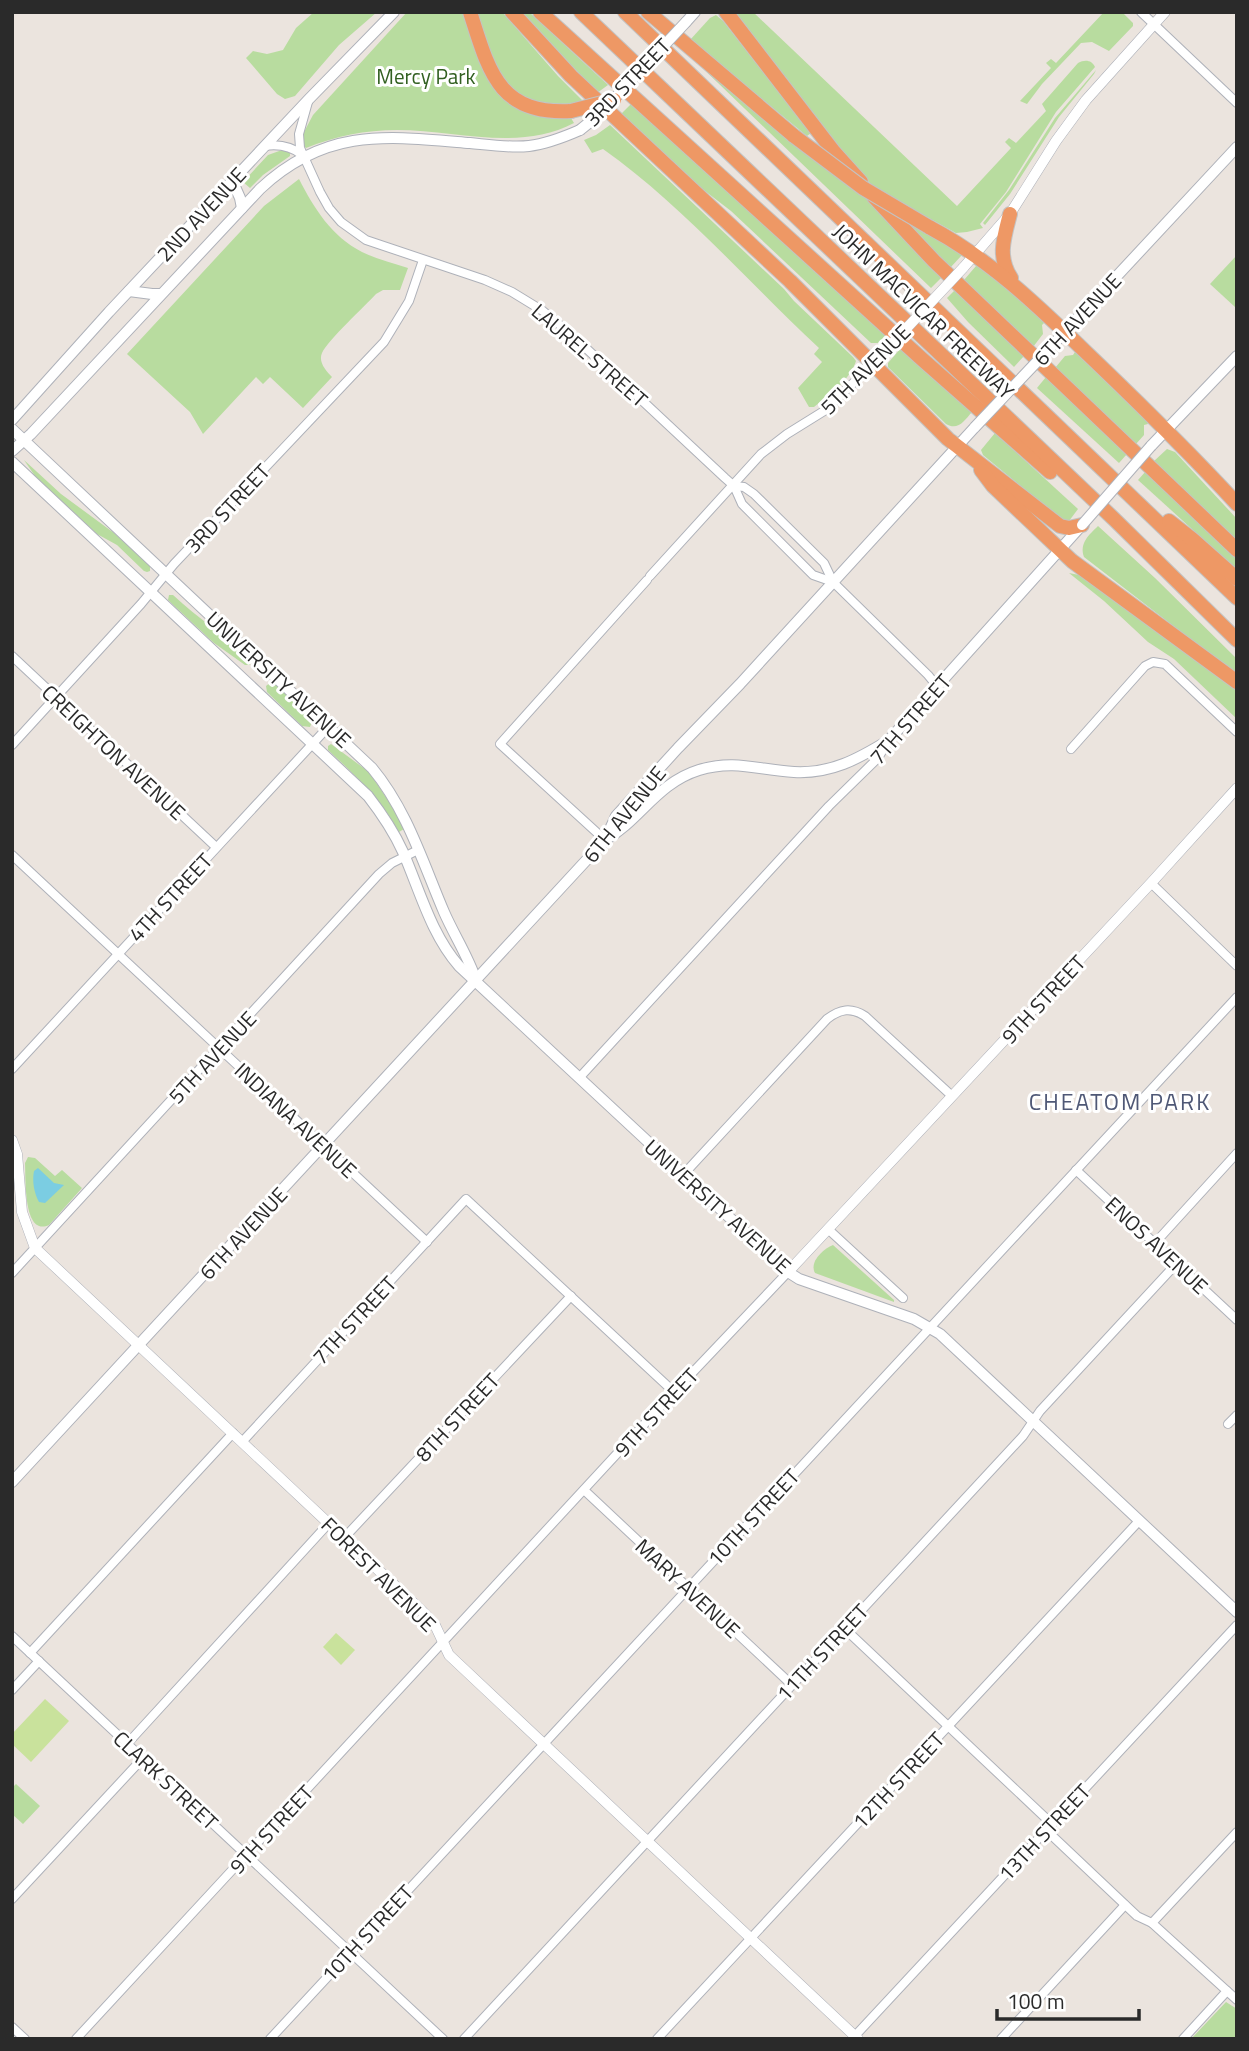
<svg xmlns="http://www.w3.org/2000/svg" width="1249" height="2051" font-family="'Titillium Web',sans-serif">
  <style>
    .green { fill: #b8dc9f }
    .pitch { fill: #c9e29c }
    .water { fill: #7bcde2 }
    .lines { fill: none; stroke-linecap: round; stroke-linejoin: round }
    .minor-casing { stroke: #aeb1b9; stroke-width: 10 }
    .tertiary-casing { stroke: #aeb1b9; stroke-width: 11 }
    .secondary-casing { stroke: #aeb1b9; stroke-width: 12 }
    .motorway-casing { stroke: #c3c3c3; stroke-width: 16 }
    .minor { stroke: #fff; stroke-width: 8 }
    .tertiary { stroke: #fff; stroke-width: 10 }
    .secondary { stroke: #fff; stroke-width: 10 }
    .motorway { stroke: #ee9865; stroke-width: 14 }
    .tertiary-bridge-casing { stroke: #aeb1b9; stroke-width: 11; stroke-linecap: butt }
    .secondary-bridge-casing { stroke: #aeb1b9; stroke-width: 12; stroke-linecap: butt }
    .motorway-bridge-casing { stroke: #c3c3c3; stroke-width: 16; stroke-linecap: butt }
    .tertiary-bridge { stroke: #fff; stroke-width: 10 }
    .secondary-bridge { stroke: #fff; stroke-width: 10 }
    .motorway-bridge { stroke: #ee9865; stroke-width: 14 }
    .labels { text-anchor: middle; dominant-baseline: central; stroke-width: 6; stroke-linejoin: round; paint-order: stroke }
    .park-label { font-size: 21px; fill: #326021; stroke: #fff }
    .street-label { font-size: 21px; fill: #2a2a2a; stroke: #fff }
    .neighbourhood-label { font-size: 23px; letter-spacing: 2px; fill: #4f5876; stroke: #fff }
  </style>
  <rect width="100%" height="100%" fill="#ebe4de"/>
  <g class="green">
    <path d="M314,12H377L339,45L295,96L285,99L277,94L246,58L253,51L267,54L283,50L296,28Z"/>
    <path d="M407,12H463C470,32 475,55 485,74C503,108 535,121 571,118L574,123C520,152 455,130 397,130C365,130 336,136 306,148L304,146V132L313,115Z"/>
    <path d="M476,12H502L558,76L583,101C512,122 494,67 476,12Z"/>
    <path d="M522,12H529L608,85L597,93Z"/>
    <path d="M735,12H753L957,206L1011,148L1005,142L1009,138L1016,143L1046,111L1042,104L1078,63C1085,59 1092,60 1095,67L1056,112L1006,192L980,224L983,228L967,232L956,233L874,188L832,139Z"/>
    <path d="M1104,12H1122L1133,23V26L1109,51L1092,42L1081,43L1042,84L1027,104L1020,101L1051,68L1046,63L1051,59L1056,63Z"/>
    <path d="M716,15L723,21L811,133L807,136L690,40L710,18Z"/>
    <path d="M691,57L813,159L865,196L943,276L931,288Z"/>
    <path d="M1096,70L1094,74L1059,117L1010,194L985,225L983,223L1009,190L1055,118Z"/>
    <path d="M631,104L888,335L880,343H871L731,211L692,181L620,115Z"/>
    <path d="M610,125L784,289L794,301L853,357L856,361C850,380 829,395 814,407H809L798,388L822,362L814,354L819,348C748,282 681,204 603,149L592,153L584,140L596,135Z"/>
    <path d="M282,150L290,152V156L263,175L250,188L243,182L268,155Z"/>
    <path d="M299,179C314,208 331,236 362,252C376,259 393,263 408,268L400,290H383L376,294C365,306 328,340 322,353C318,362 326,371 332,377L303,408L270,377L263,384L256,377L203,434L190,412L127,354L264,206Z"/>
    <path d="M904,220L961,250L962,255L950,268Z"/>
    <path d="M1237,255V306L1235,307L1210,284Z"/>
    <path d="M981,265L1045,322L1042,325L1043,334L1033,347L964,280L976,266Z"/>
    <path d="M955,290L1024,356L1014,367L968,322L947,298Z"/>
    <path d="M901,348L972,412C964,421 958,431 946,424L888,367V363Z"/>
    <path d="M1075,352L1146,420L1148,424L1144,425V435L1136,444L1055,368L1065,356L1073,355Z"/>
    <path d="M1046,377L1127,454L1119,463L1037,388Z"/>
    <path d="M995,433L1078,509L1069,521L1062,520L983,455L981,450Z"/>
    <path d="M1167,449L1175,452L1237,519V541L1153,462Z"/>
    <path d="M24,460L61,494L114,533L150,566V571L147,572L144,571L117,545L97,534L35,476Z"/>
    <path d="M1146,471L1237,558V570L1138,480Z"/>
    <path d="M1098,526L1155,578L1237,659V675L1084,557C1079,543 1089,535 1098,526Z"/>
    <path d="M1069,573L1084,576L1237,691V719L1174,659L1148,642L1104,601Z"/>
    <path d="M169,595H173C198,618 226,637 251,660L250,665H245L214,643L168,600Z"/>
    <path d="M271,682L275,683L313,719L310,727L302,726L267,692L266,686Z"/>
    <path d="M331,744L369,772L396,812L404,829L399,832C381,799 355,775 328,750V746Z"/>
    <path d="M28,1157L35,1158L55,1176L62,1170L82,1188L49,1225C23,1237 26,1178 25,1163Z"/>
    <path d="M833,1245L894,1300V1302L815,1273C809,1262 823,1249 833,1245Z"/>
    <path d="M16,1784L40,1806L23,1824L12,1814V1788Z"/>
    <path d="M1226,2002L1237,2009V2039H1191Z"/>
  </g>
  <g class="pitch">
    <path d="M336,1633L355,1650L341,1665L323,1647Z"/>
    <path d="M45,1699L69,1721L31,1762L12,1744V1734Z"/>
  </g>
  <path class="water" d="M38,1168L54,1183L64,1185L45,1203L39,1202C34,1193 32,1181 34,1171Z"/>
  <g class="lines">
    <defs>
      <g id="minor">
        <path d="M1141,12L1237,103"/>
        <path d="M308,102L299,134L300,148L320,192L329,208L341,222L366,240L485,280L512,292L543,311L573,336L725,478L734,486L742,504L813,575L833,582"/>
        <path d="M265,146C279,144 291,146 302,155"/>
        <path d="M734,486L744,487L754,494L824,563L833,582L928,675L937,686"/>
        <path d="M650,576L761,454L787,434L824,411L873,364"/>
        <path d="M12,656L216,847"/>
        <path d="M12,745L141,604L174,564L384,342L409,301L423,260"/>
        <path d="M1071,749L1145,666L1153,662L1165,664L1237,732"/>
        <path d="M605,840L500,744L647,580"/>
        <path d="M12,855L427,1242"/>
        <path d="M1151,883L1237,966"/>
        <path d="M12,1069L329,726"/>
        <path d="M580,1077L829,806L878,758L889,740"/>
        <path d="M1076,1170L1237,1320"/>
        <path d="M683,1175L827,1019C840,1009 851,1007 865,1016L952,1096"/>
        <path d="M829,1230L903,1298"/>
        <path d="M1155,1243L1237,1153"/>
        <path d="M12,1273L379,874L392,863L418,850"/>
        <path d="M1228,1424L1237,1415"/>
        <path d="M242,1442L466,1199L674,1392"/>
        <path d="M584,1490L792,1685"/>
        <path d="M344,1538L571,1296"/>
        <path d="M844,1628L1052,1824"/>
        <path d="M12,1636L443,2039"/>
        <path d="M30,1653L233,1433"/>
        <path d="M12,1690L39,1661"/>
        <path d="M127,1744L329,1523"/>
        <path d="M1046,1830L1137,1916L1152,1923L1237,2000"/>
        <path d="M12,1899L143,1758"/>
        <path d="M1152,1923L1237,1832"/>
        <path d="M12,2027L25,2039"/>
        <path d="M853,2038L1237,1625"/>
        <path d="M76,2039L674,1392L788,1272"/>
        <path d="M270,2039L1237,997"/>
        <path d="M464,2039L1023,1436L1040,1411L1177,1263"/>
        <path d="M657,2039L1139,1521"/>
        <path d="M1001,2039L1125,1905"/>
        <path d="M1183,2039L1227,1991"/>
      </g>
      <g id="tertiary">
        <path d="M963,268L1010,214L1056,141L1086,100L1165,12"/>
        <path d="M873,364L888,348"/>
        <path d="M12,1140L17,1154L22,1212L35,1248L422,1611L435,1625L449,1655L858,2039"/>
        <path d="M788,1272L1151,883L1237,788"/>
      </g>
      <g id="secondary">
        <path d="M686,22L695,12"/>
        <path d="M232,180L240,198L242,208"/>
        <path d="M129,291L152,294H161"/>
        <path d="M1048,350L1237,147"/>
        <path d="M12,420L109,312L309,99L394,12"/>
        <path d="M12,429L372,768C407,810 423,863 444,912C454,935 468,956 476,980"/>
        <path d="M1151,446L1237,356"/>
        <path d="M12,451L31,434L260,189C326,127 387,136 470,143C490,145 509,148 529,146C546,144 564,137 580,130"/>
        <path d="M12,462L368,796C382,814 394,832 403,852C420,891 431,934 459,966L788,1272L799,1279L914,1319L940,1334L1237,1612"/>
        <path d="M605,840C640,820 657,783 699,770C734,759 759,770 794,772C831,774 858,759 889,740L1082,525"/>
        <path d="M12,1482L605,840L616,816L678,748L740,684L975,427"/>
      </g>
      <g id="motorway">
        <path d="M470,12C489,71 498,115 571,111"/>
        <path d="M512,12L571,76L790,281L948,439L1060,526L1069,528L1082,525"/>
        <path d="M540,12L923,360L1050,472"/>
        <path d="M581,12L1115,520L1237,640"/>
        <path d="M625,12L1237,598"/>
        <path d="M648,12L794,136"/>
        <path d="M726,12L834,152L861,182"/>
        <path d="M874,197L934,261L1237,550"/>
        <path d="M1010,214C1004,237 997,257 1011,278"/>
        <path d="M929,227C993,261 1042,310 1094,360C1143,407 1191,454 1237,504"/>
        <path d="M981,470L993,486L1072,561L1237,682"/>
        <path d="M1169,521L1192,539L1237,579"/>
      </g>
    </defs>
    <use href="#minor" class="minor-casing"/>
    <use href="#tertiary" class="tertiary-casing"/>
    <use href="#secondary" class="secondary-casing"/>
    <use href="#motorway" class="motorway-casing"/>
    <use href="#minor" class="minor"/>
    <use href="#tertiary" class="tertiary"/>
    <use href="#secondary" class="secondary"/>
    <use href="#motorway" class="motorway"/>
    <defs>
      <path id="tertiary-bridge" d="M888,348L963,268"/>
      <g id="secondary-bridge">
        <path d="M580,130L601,113L686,22"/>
        <path d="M975,427L1048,350"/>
        <path d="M1082,525L1151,446"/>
      </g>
      <g id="motorway-bridge">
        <path d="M571,111L614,100"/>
        <path d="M794,136L863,188L929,227"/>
      </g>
    </defs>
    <use href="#tertiary-bridge" class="tertiary-bridge-casing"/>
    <use href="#secondary-bridge" class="secondary-bridge-casing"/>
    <use href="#motorway-bridge" class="motorway-bridge-casing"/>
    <use href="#tertiary-bridge" class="tertiary-bridge"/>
    <use href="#secondary-bridge" class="secondary-bridge"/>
    <use href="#motorway-bridge" class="motorway-bridge"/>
  </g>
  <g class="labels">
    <g class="park-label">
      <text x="426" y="76">Mercy Park</text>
    </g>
    <g class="street-label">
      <text transform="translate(627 82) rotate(-46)">3RD STREET</text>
      <text transform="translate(201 214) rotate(-47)">2ND AVENUE</text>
      <text transform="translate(924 311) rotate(44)">JOHN MACVICAR FREEWAY</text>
      <text transform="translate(1077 319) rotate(-47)">6TH AVENUE</text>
      <text transform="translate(590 355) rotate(41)">LAUREL STREET</text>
      <text transform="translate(865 369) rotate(-45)">5TH AVENUE</text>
      <text transform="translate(227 508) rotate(-47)">3RD STREET</text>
      <text transform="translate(279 679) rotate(43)">UNIVERSITY AVENUE</text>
      <text transform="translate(910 719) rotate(-49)">7TH STREET</text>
      <text transform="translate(114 752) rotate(43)">CREIGHTON AVENUE</text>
      <text transform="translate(624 814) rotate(-51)">6TH AVENUE</text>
      <text transform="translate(170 897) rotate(-47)">4TH STREET</text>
      <text transform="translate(1043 999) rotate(-47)">9TH STREET</text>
      <text transform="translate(212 1057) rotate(-47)">5TH AVENUE</text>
      <text transform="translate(296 1120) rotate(43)">INDIANA AVENUE</text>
      <text transform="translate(718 1206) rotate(42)">UNIVERSITY AVENUE</text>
      <text transform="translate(243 1233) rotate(-47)">6TH AVENUE</text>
      <text transform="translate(1157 1245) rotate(43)">ENOS AVENUE</text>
      <text transform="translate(354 1320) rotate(-47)">7TH STREET</text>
      <text transform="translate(656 1412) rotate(-47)">9TH STREET</text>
      <text transform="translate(457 1417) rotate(-47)">8TH STREET</text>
      <text transform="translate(753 1517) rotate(-47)">10TH STREET</text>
      <text transform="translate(379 1574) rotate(45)">FOREST AVENUE</text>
      <text transform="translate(688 1588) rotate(43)">MARY AVENUE</text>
      <text transform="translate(822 1652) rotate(-47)">11TH STREET</text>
      <text transform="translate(166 1780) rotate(43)">CLARK STREET</text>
      <text transform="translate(898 1780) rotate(-47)">12TH STREET</text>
      <text transform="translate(271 1829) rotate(-47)">9TH STREET</text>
      <text transform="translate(1044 1832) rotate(-47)">13TH STREET</text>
      <text transform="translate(367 1933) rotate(-47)">10TH STREET</text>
    </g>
    <g class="neighbourhood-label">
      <text x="1120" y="1101">CHEATOM PARK</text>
    </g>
  </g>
  <rect width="1249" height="2051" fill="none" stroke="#2a2a2a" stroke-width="28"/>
  <path d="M997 2009v10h142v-10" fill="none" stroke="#2a2a2a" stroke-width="3.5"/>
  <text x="1007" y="2009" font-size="21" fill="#2a2a2a" stroke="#ffffff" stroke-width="5" paint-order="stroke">100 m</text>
</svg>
